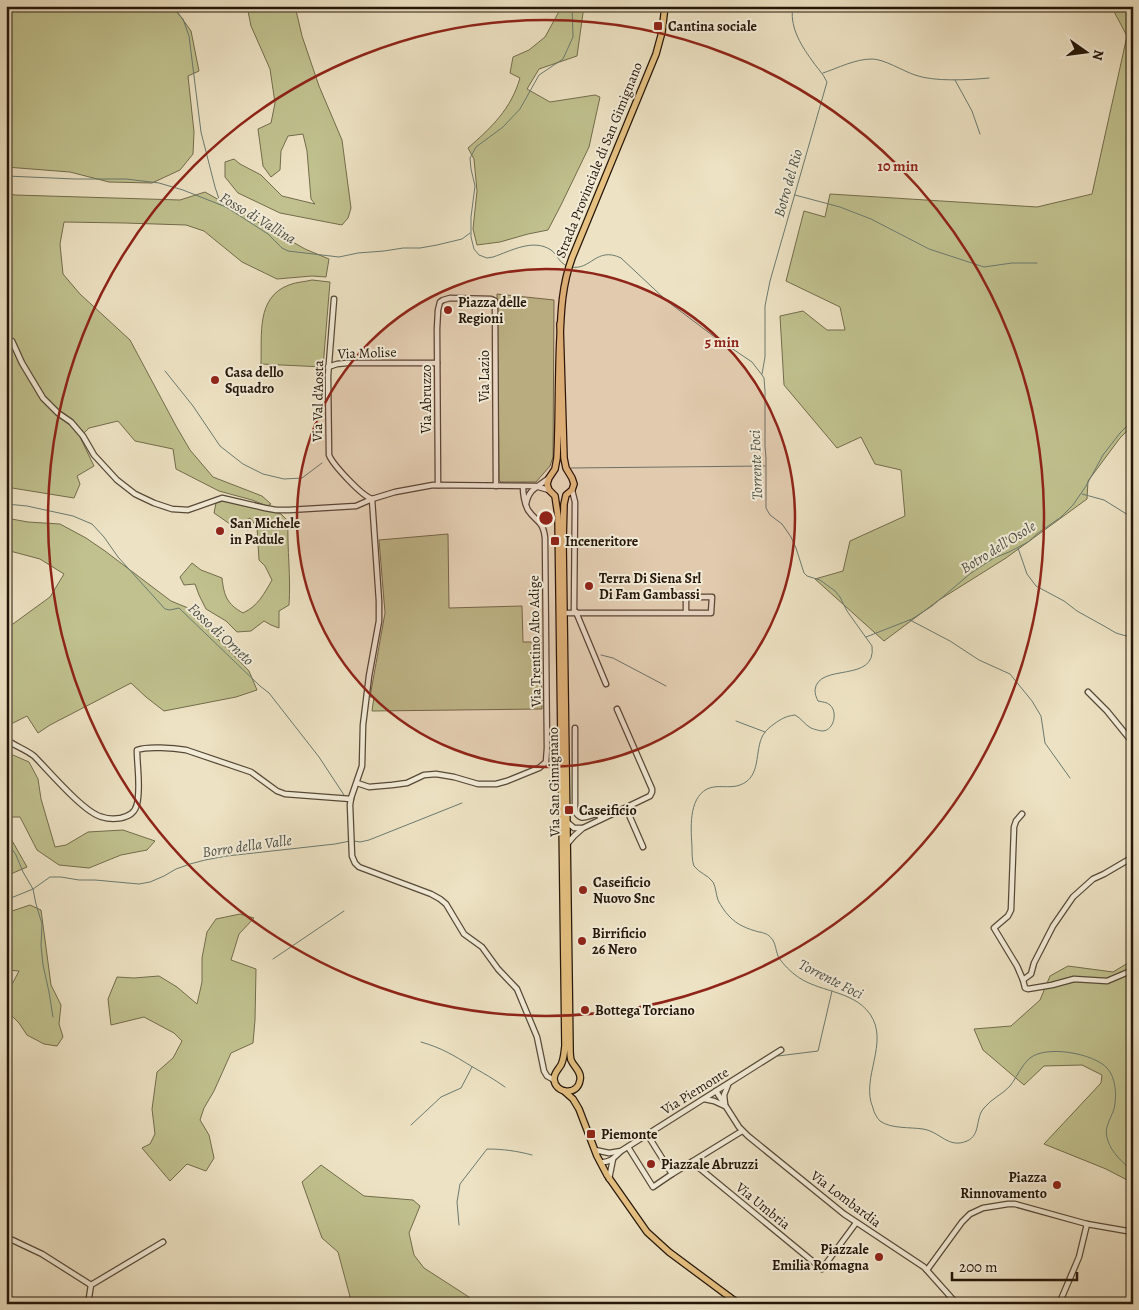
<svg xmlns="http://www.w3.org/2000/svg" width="1139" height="1310" font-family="Alegreya,serif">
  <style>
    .green { fill: #c0c18e; stroke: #726c4c }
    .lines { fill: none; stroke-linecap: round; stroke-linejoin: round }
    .stream { stroke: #6a7a70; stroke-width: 1 }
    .minor-casing { stroke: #564938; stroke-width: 7 }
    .major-casing { stroke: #241609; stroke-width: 8 }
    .minor { stroke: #f3ecd8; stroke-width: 4.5 }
    .major { stroke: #e6c182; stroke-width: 5.5 }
    .ring { fill: none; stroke: #8f2418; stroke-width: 2.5 }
    .poi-dot { fill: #8f2418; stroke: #f3ecd8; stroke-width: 2 }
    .labels { text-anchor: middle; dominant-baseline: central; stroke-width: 4; stroke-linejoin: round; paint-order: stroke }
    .poi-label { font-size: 14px; font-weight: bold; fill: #241609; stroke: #f3ecd8; text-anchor: start }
    .street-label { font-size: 14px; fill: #241609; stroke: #f3ecd8 }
    .water-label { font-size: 15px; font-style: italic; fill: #4d5045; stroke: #f3ecd8 }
    .centre { fill: #8f2418; stroke: #f3ecd8; stroke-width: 2.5 }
    .ring-label { font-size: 15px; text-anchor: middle; font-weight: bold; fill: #8f2418; stroke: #f3ecd8; stroke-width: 4; stroke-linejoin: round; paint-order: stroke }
  </style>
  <rect width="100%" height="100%" fill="#ede2c3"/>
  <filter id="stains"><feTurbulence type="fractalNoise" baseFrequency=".004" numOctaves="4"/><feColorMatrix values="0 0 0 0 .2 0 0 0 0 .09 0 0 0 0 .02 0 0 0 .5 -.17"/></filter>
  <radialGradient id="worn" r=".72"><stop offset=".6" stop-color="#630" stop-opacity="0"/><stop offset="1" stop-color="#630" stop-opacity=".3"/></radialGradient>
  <g class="green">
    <path d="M6,6H173L191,31L199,71L188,76L194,132L193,154L180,170L152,183L109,182L70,172L6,167Z"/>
    <path d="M247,6H295L302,36L319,86L342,140L351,208L348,218L342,225L280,213L238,193L225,177V162L234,159L240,164L261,175L282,196L315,204L311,199L307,151L303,134L288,136L281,151L280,170L271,177L263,166L258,129L271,123L275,103L270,69L251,26Z"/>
    <path d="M562,6H584L577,56L539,69L527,89L550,102L595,95L600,97L589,147L561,205L548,230L528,234L500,242L477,245L473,229L477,191L474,159L468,148C492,127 511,109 520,78L510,73L513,57L529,50L545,37Z"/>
    <path d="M1111,6H1133V425L1120,438L1088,481L1087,499L1006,558L939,600L884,641L815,579L843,571L850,541L905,516L901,470L875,464L861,437L837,448L784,385L780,316L803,311L827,330H845L840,307L786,281L804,211L825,217L830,194L1037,207L1092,194L1127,36Z"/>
    <path d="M205,192L305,249L329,259L326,277L312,276L277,279L242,262L204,231L186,225L125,223L64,222L60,244L63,274L80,294L130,340L176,426L190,450L213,477L262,496L271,504L267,506L252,500L219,491L176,469L173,449L135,441L118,421L89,428L80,437L94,466L77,476L80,484L74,498L6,487V193L15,195L180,200Z"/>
    <path d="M312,280L330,282L323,367L261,364C262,335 256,297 289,285C296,282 304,282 312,280Z"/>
    <path d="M497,294L554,300L553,457L550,466L536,482H501L499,480Z"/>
    <path d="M226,500L281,514L288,521C287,549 291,577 289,605L279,611V628L271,625L264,621L251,631L237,632L226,621L206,609L199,595L195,584L184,585L180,577L192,563L201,570L222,578C224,596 227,604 243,613C258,606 264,594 272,580L265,566L259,560L257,527L250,518L233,526L214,513L216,503Z"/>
    <path d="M6,518L28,522L60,524L86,538L105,551L171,601L188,608L249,671L257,690L236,697L164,711L146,697L131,683L50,725L38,733L27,716L9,725L6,723V629L50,597L64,574L40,559L10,551L6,547Z"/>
    <path d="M448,534L449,608L522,606L523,642H541L542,709L372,711L374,697H370L385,613L379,540Z"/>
    <path d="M6,752L29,762L38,779L41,799L55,847L66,845L88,832L123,830L155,841L147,850L121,855L89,868L59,865L37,850L20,817H6Z"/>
    <path d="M6,830L27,867L6,876Z"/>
    <path d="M30,905L41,910L51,985L61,1005L59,1024L63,1037L57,1046L44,1044L27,1035L19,1023L6,1010V992L9,990L19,971L6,970V913Z"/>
    <path d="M240,914L254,918L239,934L231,960L256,969L255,1020L253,1043L231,1053L214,1091L204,1108L200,1120L209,1135L214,1158L206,1171L187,1164L170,1181L142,1148L150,1144L155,1134L152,1109L157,1072L173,1058L182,1041L174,1033L144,1017L111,1025L108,999L117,977L134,978L159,976L177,987L197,1004L202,982V958L207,932L216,919Z"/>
    <path d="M1133,960V1183L1106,1169L1044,1144L1101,1083L1102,1075L1082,1065L1044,1066L1024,1085L983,1050L974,1029L1011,1026L1040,1000L1050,976L1068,966L1113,972Z"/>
    <path d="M321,1165L364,1196L413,1200L420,1206L409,1233L414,1255L424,1268L469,1297L474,1304H352L338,1252L322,1238L302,1182Z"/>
  </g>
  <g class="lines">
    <g class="stream">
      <path d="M171,6L183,19L189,36L201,132L215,187L221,205"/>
      <path d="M823,73C838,68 855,59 872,59C884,59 903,71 915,75C934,82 969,80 989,78"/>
      <path d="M955,80L972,111L980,134"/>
      <path d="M6,176L75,179H126L159,183L183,190L226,207L268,234L282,248L288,251L339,257L358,253L384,251L403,248H420L437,245L462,239L470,233"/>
      <path d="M795,195L840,207L871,219L929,249L984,267L1012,263H1037"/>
      <path d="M567,266C558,262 558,255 551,250C533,238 511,251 493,257L487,258L479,255L474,249L471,237V217L475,186L471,169L470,158L476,147L503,127L520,109L539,75L563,59L573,37L572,6"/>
      <path d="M571,267C591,271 596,246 621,258L667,301L712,335L752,362L762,375L764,378L765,391V446L766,458V508L770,515L782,524L791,537L796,548L804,573L807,576L820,580L835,591L840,597L847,611L872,646C877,684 818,662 815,690C815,694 816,697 818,701C822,702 827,702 830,705C838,712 834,730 823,731C820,731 813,729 811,728C805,725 801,718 795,715C786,716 781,719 774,724C770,727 766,730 763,735C754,751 762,777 740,785C730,789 717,784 707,789C688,799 691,830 692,847C692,853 692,861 694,866C699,873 708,875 713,882C716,887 716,895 718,900C721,906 725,912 729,916C737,925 748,929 759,932C761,932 767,934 768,935C776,941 775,948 778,956C781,962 789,970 794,974C817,993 852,989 870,1014C890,1043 860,1078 873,1108C874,1113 877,1118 880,1121C891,1129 910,1127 923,1129C941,1132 948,1149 967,1141C981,1135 975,1118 984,1108C991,1099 1003,1094 1010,1086C1017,1077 1021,1066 1030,1058C1046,1045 1093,1053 1107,1068C1116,1077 1117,1097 1114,1109C1110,1121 1103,1128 1108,1141C1112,1153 1123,1163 1133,1171"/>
      <path d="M165,371L193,406L220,446L243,464L263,474L284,479L302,478L322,463"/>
      <path d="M762,374L765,357V306L770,281L827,82C823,73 816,67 811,59C800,44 789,25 793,6"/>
      <path d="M571,468L765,466"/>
      <path d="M1082,494L1104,500L1133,518"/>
      <path d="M6,504L27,506L73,516L92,524L104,537L118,557L165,609L170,610L179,608L260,686L269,693L319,757L344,795"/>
      <path d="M1018,548L1027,574L1036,586L1064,601L1077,611L1104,626L1116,633L1133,638"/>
      <path d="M910,620L950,641L979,660L1010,674L1032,701L1041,716L1045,743L1070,778"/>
      <path d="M866,637L912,619L932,606L971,573L994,558L1009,552L1028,542L1038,533L1061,517L1073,505L1086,486L1103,455L1120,433L1133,420"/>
      <path d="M601,655L613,658L666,686"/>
      <path d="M736,721L765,732"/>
      <path d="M6,840L16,855L23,872L33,889L36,904L42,924L41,946L43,965L49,992L53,1017"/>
      <path d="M354,841L360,842L369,840L462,803"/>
      <path d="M6,900L33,889L50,877H61L79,880H95L139,884L150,882L164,876L176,869L190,864L205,860L227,856L335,844L350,841"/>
      <path d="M273,959L344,911"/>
      <path d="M421,1042C442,1048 453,1055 471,1066C483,1073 494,1079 505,1087"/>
      <path d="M778,1056L818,1051L832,991"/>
      <path d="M411,1125L441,1097L461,1088L472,1067"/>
      <path d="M459,1225L457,1202L460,1184L487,1149C503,1149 517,1151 532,1155"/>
    </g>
    <defs>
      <g id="minor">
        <path d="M334,299L328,376L329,455C333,465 362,496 372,499L395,492L433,485L535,486L549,490"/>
        <path d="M6,344L7,342L9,340L12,341L22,363L43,398L58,413L71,422L83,436L94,455L117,480L135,494L154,503L172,509L188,510L222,498L265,508L276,510H289L356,506L372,499L379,601V621L369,676L363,725L362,766L351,798L350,805L352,856L355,863L359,867L431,894L440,899L446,904L464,934L482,947L498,969L517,989L537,1037L544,1071L547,1076L554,1080"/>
        <path d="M6,364V374"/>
        <path d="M328,367L337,364L347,363H437"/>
        <path d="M438,485L437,329L438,310L440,302L443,300L450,298L491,299L495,301L496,486"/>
        <path d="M572,490L575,502L574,612"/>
        <path d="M526,504C529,488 538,487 549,478"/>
        <path d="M576,612L606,684"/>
        <path d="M564,613H711L712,597H686V613"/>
        <path d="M1088,692L1107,711L1133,743"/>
        <path d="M575,728V811C581,823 588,815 597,814L599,815L601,819"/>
        <path d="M6,739C14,746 25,749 34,756C48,770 84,813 102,817C108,819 115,819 121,818C129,816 135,813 137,804C141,787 137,767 137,750C147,746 174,748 186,750L251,772L277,791L285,794L351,799"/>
        <path d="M357,783L369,787L392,785L407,783L424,775L436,774L454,777L478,784H496L507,781L539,768L546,762L547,748L545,538C543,520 536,522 528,510C524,502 523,495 523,486"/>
        <path d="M626,808L643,847"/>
        <path d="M1022,814L1016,821L1014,827L1011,910L1008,916L994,928L1017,966L1023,980"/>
        <path d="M567,822L574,828H582"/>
        <path d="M568,843L574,836L583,828L650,796L652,792V789L617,709"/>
        <path d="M1133,857L1104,874L1093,879L1073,897L1053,926L1034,963L1031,974L1023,980L1025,988L1028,989L1052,985L1074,979L1107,981L1133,970"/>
        <path d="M716,1091L739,1127L748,1136L844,1214L924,1267L957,1304"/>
        <path d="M704,1099L714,1101L725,1106"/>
        <path d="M725,1104L724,1095L728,1085"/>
        <path d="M628,1147L653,1187L672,1174L647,1134"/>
        <path d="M595,1150L609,1153L621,1151L781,1050"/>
        <path d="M600,1162C609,1163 613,1159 620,1152"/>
        <path d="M692,1162L822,1269L856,1223"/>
        <path d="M672,1174L742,1131"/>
        <path d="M609,1179L613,1159"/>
        <path d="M6,1237L42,1254L91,1285"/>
        <path d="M927,1270L962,1222L970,1214L983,1208L1008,1204H1015L1087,1224L1133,1232"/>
        <path d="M88,1304L91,1285L163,1242"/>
        <path d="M1059,1304L1079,1257L1087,1224"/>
      </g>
      <g id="major">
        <path d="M560,324L564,458L566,468L572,478L574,484L572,490L566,495L564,504L563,542L570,1048C570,1052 570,1056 571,1060C574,1067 582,1072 580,1080C578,1096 555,1094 554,1079C554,1073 558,1070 561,1065C564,1059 564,1053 565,1046L558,516L555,496L549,490L547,484L549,478L555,469L557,458C559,418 558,378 560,338C561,311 562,285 572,258L656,54L662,32L665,6"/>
        <path d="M564,1091L573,1099L579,1109L597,1156L607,1175L647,1232L669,1252L739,1304"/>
      </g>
    </defs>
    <use href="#minor" class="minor-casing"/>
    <use href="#major" class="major-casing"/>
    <use href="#minor" class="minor"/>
    <use href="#major" class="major"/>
  </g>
  <circle cx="546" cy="518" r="249" fill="#8f2418" fill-opacity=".12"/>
  <g class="ring">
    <circle cx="546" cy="518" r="249"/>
    <circle cx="546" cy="518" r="498"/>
  </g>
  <g class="poi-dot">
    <rect x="653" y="21" width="10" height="10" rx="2.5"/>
    <circle cx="448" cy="310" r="5"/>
    <circle cx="215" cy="380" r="5"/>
    <circle cx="220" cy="531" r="5"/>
    <rect x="550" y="536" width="10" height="10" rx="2.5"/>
    <circle cx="589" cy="586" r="5"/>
    <rect x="564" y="805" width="10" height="10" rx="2.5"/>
    <circle cx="583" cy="890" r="5"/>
    <circle cx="582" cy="941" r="5"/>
    <circle cx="585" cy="1010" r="5"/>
    <rect x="586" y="1129" width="10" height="10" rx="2.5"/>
    <circle cx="651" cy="1164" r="5"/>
    <circle cx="1057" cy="1185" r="5"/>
    <circle cx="879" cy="1257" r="5"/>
  </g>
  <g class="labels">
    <g class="poi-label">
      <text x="668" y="26">Cantina sociale</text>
      <text x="458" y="302">Piazza delle<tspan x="458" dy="16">Regioni</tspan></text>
      <text x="225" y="372">Casa dello<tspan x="225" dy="16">Squadro</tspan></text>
      <text x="230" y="523">San Michele<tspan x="230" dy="16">in Padule</tspan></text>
      <text x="565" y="541">Inceneritore</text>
      <text x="599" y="578">Terra Di Siena Srl<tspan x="599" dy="16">Di Fam Gambassi</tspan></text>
      <text x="579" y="810">Caseificio</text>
      <text x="593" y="882">Caseificio<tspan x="593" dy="16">Nuovo Snc</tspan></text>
      <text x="592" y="933">Birrificio<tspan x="592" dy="16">26 Nero</tspan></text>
      <text x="595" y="1010">Bottega Torciano</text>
      <text x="601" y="1134">Piemonte</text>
      <text x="661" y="1164">Piazzale Abruzzi</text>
      <text x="1047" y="1177" text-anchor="end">Piazza<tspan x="1047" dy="16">Rinnovamento</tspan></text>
      <text x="869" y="1249" text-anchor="end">Piazzale<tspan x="869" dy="16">Emilia Romagna</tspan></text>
    </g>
    <g class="street-label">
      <text transform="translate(599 160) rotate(-68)">Strada Provinciale di San Gimignano</text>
      <text transform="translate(367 353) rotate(-2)">Via Molise</text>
      <text transform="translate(484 376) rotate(-90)">Via Lazio</text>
      <text transform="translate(426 399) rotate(-90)">Via Abruzzo</text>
      <text transform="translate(318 401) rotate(-89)">Via Val d'Aosta</text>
      <text transform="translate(535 641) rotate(-91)">Via Trentino Alto Adige</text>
      <text transform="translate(554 782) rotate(-91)">Via San Gimignano</text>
      <text transform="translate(695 1091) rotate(-32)">Via Piemonte</text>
      <text transform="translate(846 1199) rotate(37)">Via Lombardia</text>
      <text transform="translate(763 1206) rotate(39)">Via Umbria</text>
    </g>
    <g class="water-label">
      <text transform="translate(788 183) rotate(-74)">Botro del Rio</text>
      <text transform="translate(258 218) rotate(31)">Fosso di Vallina</text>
      <text transform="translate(756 465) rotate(-92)">Torrente Foci</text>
      <text transform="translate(998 547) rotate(-32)">Botro dell'Osole</text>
      <text transform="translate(221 634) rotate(43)">Fosso di Orneto</text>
      <text transform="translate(247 846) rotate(-8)">Borro della Valle</text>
      <text transform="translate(831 979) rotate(27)">Torrente Foci</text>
    </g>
  </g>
  <circle cx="546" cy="518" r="8" class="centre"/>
  <g class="ring-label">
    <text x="898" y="171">10 min</text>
    <text x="722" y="347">5 min</text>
  </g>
  <rect width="1139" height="1310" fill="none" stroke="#ede2c3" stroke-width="25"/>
  <rect x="8" y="8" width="1124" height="1295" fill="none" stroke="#241609" stroke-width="2.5"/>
  <rect x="12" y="12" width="1114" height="1285" fill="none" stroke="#241609"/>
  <g transform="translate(1086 52) rotate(104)" stroke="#f3ecd8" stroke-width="4" paint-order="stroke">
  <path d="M0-4L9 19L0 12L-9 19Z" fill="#241609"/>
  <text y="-8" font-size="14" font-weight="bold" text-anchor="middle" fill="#241609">N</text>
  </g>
  <path d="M952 1272v8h125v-8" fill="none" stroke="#241609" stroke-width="2.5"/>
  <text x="959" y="1272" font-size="15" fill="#241609" stroke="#f3ecd8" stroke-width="4" paint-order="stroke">200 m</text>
  <rect width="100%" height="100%" filter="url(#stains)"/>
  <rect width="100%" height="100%" fill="url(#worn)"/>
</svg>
